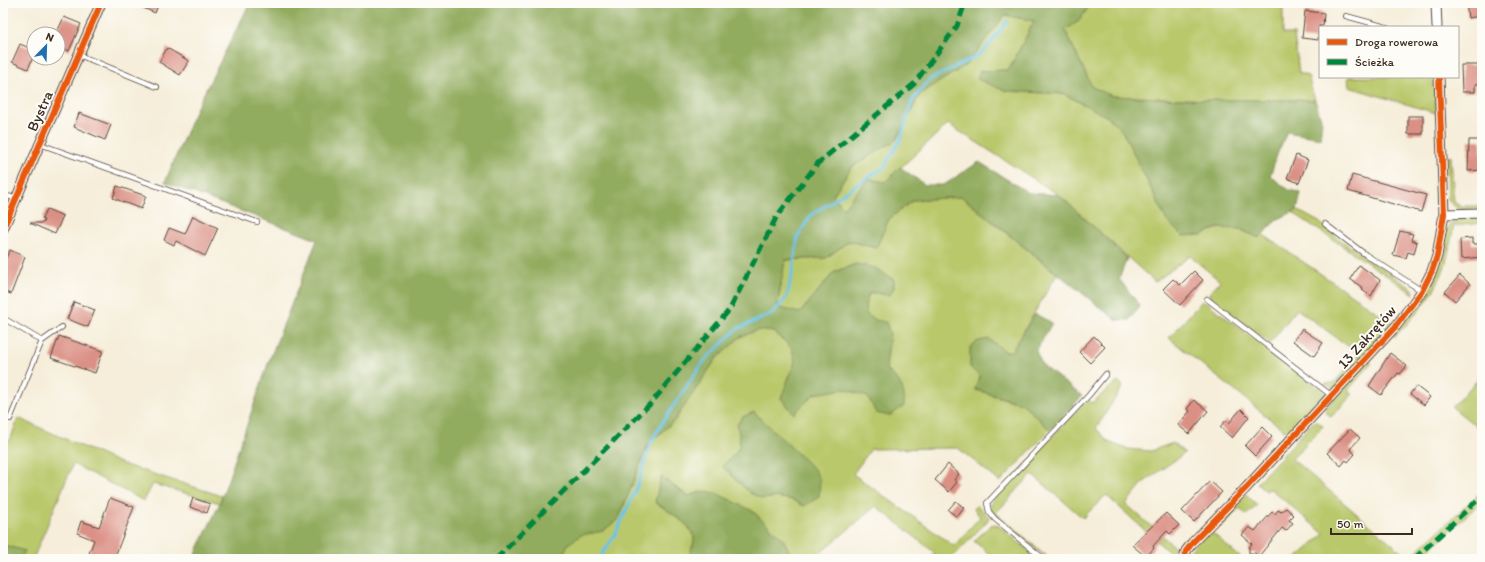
<svg xmlns="http://www.w3.org/2000/svg" width="1485" height="562" font-family="Itim,sans-serif">
  <style>
    .green { fill: #b9c86a; stroke: #7a7944; fill-rule: evenodd }
    .forest { fill: #92ac5e; stroke: #666b3e }
    .lines { fill: none; stroke-linecap: round; stroke-linejoin: round }
    .stream { stroke: #69c3e7; stroke-width: 3 }
    .building { fill: #db9085 }
    .lane-casing { stroke: #57473a; stroke-width: 6 }
    .street-casing { stroke: #57473a; stroke-width: 11 }
    .lane { stroke: #fff; stroke-width: 4.5 }
    .street { stroke: #fff; stroke-width: 9 }
    .quiet { stroke: #00873e; stroke-width: 5; stroke-dasharray: 10 5; stroke-linecap: butt }
    .cycleway-casing { stroke: #fdfcf7; stroke-width: 8 }
    .cycleway { stroke: #e8590c; stroke-width: 6 }
    .labels { text-anchor: middle; dominant-baseline: central; stroke-width: 4; stroke-linejoin: round; paint-order: stroke }
    .street-label { font-size: 15px; fill: #3b2a1e; stroke: #fdfcf7 }
  </style>
  <rect width="100%" height="100%" fill="#fdfcf7"/>
  <filter id="ink" filterUnits="userSpaceOnUse"><feTurbulence type="fractalNoise" baseFrequency=".025" numOctaves="2"/><feDisplacementMap in="SourceGraphic" scale="8" xChannelSelector="R" yChannelSelector="G"/><feConvolveMatrix kernelMatrix="1 2 1 2 8 2 1 2 1" color-interpolation-filters="sRGB"/></filter>
  <filter id="wash" filterUnits="userSpaceOnUse"><feTurbulence type="fractalNoise" baseFrequency=".012" numOctaves="4" result="noise"/><feDisplacementMap in="SourceGraphic" scale="16" xChannelSelector="R" yChannelSelector="G"/><feGaussianBlur stdDeviation="0.9" result="paint"/><feColorMatrix in="noise" values="0 0 0 0 0 0 0 0 0 0 0 0 0 0 0 0 0 1.4 0 .05"/><feComposite in="paint" operator="in"/></filter>
  <g filter="url(#wash)">
    <rect width="100%" height="100%" fill="#f6eeda"/>
    <g class="green">
      <path d="M1091,3H1283V34H1294L1299,73L1308,76L1315,100H1209L1112,96L1092,87L1065,30L1079,21Z"/>
      <path d="M1005,15L1034,21L1009,70L980,71L1005,91L1064,94L1108,117L1123,132L1167,221L1202,235C1224,223 1237,228 1259,238L1262,234L1393,323L1333,388L1325,384L1335,382L1359,354L1297,309L1270,343L1210,298L1209,293L1220,281L1190,256L1155,282L1059,195L948,124L885,182L868,179L843,208L833,195L852,167L896,140L920,94L966,65Z"/>
      <path d="M1348,77H1436V113L1349,87Z"/>
      <path d="M1451,156L1454,202L1460,206H1482V209C1469,209 1454,213 1448,198L1447,158Z"/>
      <path d="M962,197L1057,274L1012,351L1006,352L989,339L980,377L975,390L1023,404L1050,430L1000,482L958,448L871,449L853,474L954,546L980,517L974,509L977,505L989,517L988,520L951,559H929L935,553L876,506L813,559H793L783,539L751,510L705,491L688,496L661,477L655,502C666,510 692,524 694,538C695,545 688,551 692,559H562L567,544L581,535L603,531L619,518L648,444L675,420L716,359L740,337L758,330L774,332L792,348L795,362L781,398L845,389L868,397L900,382L886,369C887,350 882,326 866,314L865,305L869,294L875,292L883,295L894,280L875,268L856,264L834,272L800,313L777,308L785,260L826,258L849,241L876,248L889,219L913,200ZM754,413L779,437L804,506L793,500L776,497L763,499L750,493L722,466L737,453Z"/>
      <path d="M1297,210L1319,222L1342,241L1413,289L1414,294L1292,212Z"/>
      <path d="M1482,216V223L1454,226C1450,243 1448,260 1441,276C1432,299 1411,319 1395,337L1394,334L1433,280L1437,270L1445,234L1449,225L1461,219Z"/>
      <path d="M1203,300L1325,393L1326,396L1290,435L1169,338Z"/>
      <path d="M1368,362L1372,363L1348,390L1353,394L1331,417L1325,411L1326,408Z"/>
      <path d="M1482,375V431L1452,407Z"/>
      <path d="M1118,381L1123,386L1096,428L1108,442L1127,449L1151,451L1173,443L1185,453L1144,482L1126,504L1177,549L1171,554L1106,495L1083,518L1032,474L996,513L1050,559H1048L992,513L991,504L993,499L1087,400L1092,403Z"/>
      <path d="M18,418L122,464L222,496L220,503L153,484L144,501L73,464L33,559H20L25,551L3,545V438L10,441Z"/>
      <path d="M1315,420L1323,426L1292,459L1409,558L1482,491V501L1420,559H1295L1324,534L1272,490L1269,489L1266,491L1257,483Z"/>
      <path d="M1246,494L1257,505L1247,515L1239,508L1223,526L1220,519Z"/>
      <path d="M995,524L999,526L1039,559H995L974,541L991,525Z"/>
      <path d="M1209,530L1242,559H1189L1190,551Z"/>
    </g>
    <g class="forest">
      <path d="M250,3H1091L1079,21L1065,30L1092,87L1112,96L1209,100H1315L1322,122L1320,138L1287,132L1278,152L1270,176L1289,190L1301,193L1297,210L1278,219L1259,238L1240,229L1216,228L1202,235L1182,236L1167,221L1123,132L1108,117L1064,94L1005,91L977,79L980,71L1009,70L1034,21L1005,15L966,65L920,94L896,140L852,167L833,195L843,208L868,179L885,182L900,167L925,185H944L979,162L1029,193L1059,195L1127,258L1119,279L1140,306L1129,320H1116L962,197L913,200L889,219L876,248L849,241L826,258L785,260L777,307L800,313L834,272L856,264L875,268L894,280V288L890,295C883,295 877,292 869,293L865,305L866,314L875,320L886,322L890,334L886,369C899,382 906,387 904,406L889,416L876,413L868,397L845,389L814,394L794,414L781,398L795,362L792,348L774,332L758,330L740,337L716,359L675,420L648,444L619,518L603,531L581,535L568,544L561,559H193L220,503L269,361L317,240L165,182L196,109Z"/>
      <path d="M1035,314L1052,323L1036,351L1042,365L1082,396L1050,430L1023,404L975,389L980,377L970,367V347L978,341L989,339L1006,352L1012,351Z"/>
      <path d="M754,412L814,469L820,480L819,497L804,506L793,500L776,497L763,499L750,493L722,466C739,450 743,449 737,425L742,417Z"/>
      <path d="M661,477L688,496L705,491L716,493L751,510L783,539L793,559H692C688,551 695,545 694,538C692,524 666,510 655,502Z"/>
      <path d="M3,545L25,551L20,559H3Z"/>
    </g>
    <g class="lines">
      <path class="stream" d="M599,559L615,535L637,487L650,444L664,420L704,361L737,329L772,314L787,297L793,270L798,236L811,215L884,167L901,138L912,101L929,80L979,55L991,43L1007,21"/>
    </g>
    <g id="blocks">
      <g class="building">
        <path d="M132,3H159L155,13Z"/>
        <path d="M1466,3H1482V16L1468,18Z"/>
        <path d="M1305,11L1324,13L1323,26H1319L1318,40L1302,38Z"/>
        <path d="M64,17L81,24L69,51L58,46V30Z"/>
        <path d="M20,44L34,50V55L28,69L12,62Z"/>
        <path d="M167,48L189,61L180,75L159,62Z"/>
        <path d="M1461,65H1479V84H1475V92H1462Z"/>
        <path d="M79,113L111,125L105,140L74,127Z"/>
        <rect x="1408" y="116" width="15" height="18"/>
        <path d="M1469,140H1481L1482,170L1468,171Z"/>
        <path d="M1296,155L1308,160L1299,183L1287,178Z"/>
        <path d="M1352,175L1426,195L1421,212L1348,191Z"/>
        <path d="M117,186L146,196L141,209L113,198Z"/>
        <path d="M47,209L63,216L55,234L30,223H43L44,220L42,219Z"/>
        <path d="M193,216L218,228L205,256L176,241L174,245L164,240L169,228L185,234Z"/>
        <path d="M1400,231L1413,234L1411,240L1417,242L1414,254L1408,252L1406,258L1393,255Z"/>
        <path d="M1472,238V244H1482V257L1461,259L1460,239Z"/>
        <path d="M10,250L25,257L11,294L3,291V264Z"/>
        <path d="M1359,265L1380,280L1371,296L1362,290L1363,288L1350,279Z"/>
        <path d="M1194,271L1203,280L1180,305L1163,289L1173,279L1180,285Z"/>
        <path d="M1460,275L1470,284L1455,301L1445,292Z"/>
        <path d="M74,302L95,310L88,327L67,319Z"/>
        <path d="M1302,329L1323,343L1314,356L1293,341Z"/>
        <path d="M59,336L103,351L95,373L51,358Z"/>
        <path d="M1094,336L1105,347L1090,363L1079,352Z"/>
        <path d="M1390,353L1407,366L1400,374L1398,373L1381,395L1369,386Z"/>
        <path d="M1416,386L1430,397L1424,405L1410,394Z"/>
        <path d="M1194,400L1208,411L1189,434L1178,425L1190,411L1187,409Z"/>
        <path d="M1241,409L1249,417L1232,438L1220,427L1226,420L1229,423Z"/>
        <path d="M1262,427L1272,437L1255,456L1245,446Z"/>
        <path d="M1350,429L1360,438L1350,449L1355,454L1348,462L1346,460L1341,466L1327,453Z"/>
        <path d="M948,464L959,474L954,480L957,482L949,492L935,480Z"/>
        <path d="M1210,481L1222,492L1194,522L1182,511Z"/>
        <path d="M110,498L134,507L114,559H87L94,540L77,533L81,521L99,527Z"/>
        <path d="M193,498L210,504L207,513L190,507Z"/>
        <path d="M956,501L964,508L957,517L948,510Z"/>
        <path d="M1286,508L1294,515L1289,520L1293,523L1286,531L1282,528L1259,556L1255,553H1249V547L1252,544L1242,535L1249,527L1255,531L1272,512L1275,514L1278,510L1281,512Z"/>
        <path d="M1166,513L1179,525L1170,534L1167,531L1153,546L1154,548L1146,557L1132,545Z"/>
      </g>
    </g>
  </g>
  <g filter="url(#ink)">
    <use href="#blocks" fill-opacity="0" stroke="#57473a" stroke-width="1"/>
    <g class="lines">
      <defs>
        <g id="lane">
          <path d="M1346,16L1386,27"/>
          <path d="M79,55L157,87"/>
          <path d="M40,144L257,222"/>
          <path d="M3,194L16,199"/>
          <path d="M1325,224L1366,255L1422,291"/>
          <path d="M1207,299L1332,396"/>
          <path d="M3,318L42,341L10,419"/>
          <path d="M42,341L62,327"/>
          <path d="M1044,559L995,519L989,512L987,503L1089,395L1106,374"/>
        </g>
        <g id="street">
          <path d="M1436,3L1437,27"/>
          <path d="M1444,214L1482,213"/>
          <path d="M3,229L101,3"/>
          <path d="M1184,559L1186,551L1193,542L1245,489L1396,326L1422,291L1432,271L1437,256L1444,214L1439,77"/>
        </g>
      </defs>
      <use href="#lane" class="lane-casing"/>
      <use href="#street" class="street-casing"/>
      <use href="#lane" class="lane"/>
      <use href="#street" class="street"/>
      <g class="quiet">
        <path d="M496,559L652,402L730,309L777,216L818,163L914,84L957,26L965,3"/>
        <path d="M1414,559L1482,496"/>
      </g>
      <defs>
        <g id="cycleway">
          <path d="M3,229L101,3"/>
          <path d="M1184,559L1186,551L1193,542L1245,489L1396,326L1422,291L1432,271L1437,256L1444,214L1439,77"/>
        </g>
      </defs>
      <use href="#cycleway" class="cycleway-casing"/>
      <use href="#cycleway" class="cycleway"/>
    </g>
  </g>
  <g class="labels">
    <g class="street-label">
      <text transform="translate(40 111) rotate(-66)">Bystra</text>
      <text transform="translate(1367 337) rotate(-48)">13 Zakrętów</text>
    </g>
  </g>
  <rect width="1485" height="562" fill="none" stroke="#fdfcf7" stroke-width="16"/>
  <rect x="1319" y="26" width="140" height="52" fill="#fdfcf7" stroke="#afa8a0"/>
  <rect x="1327" y="39" width="20" height="6" fill="#e8590c" stroke="#afa8a0"/>
  <text x="1355" y="46" font-size="12" fill="#3b2a1e">Droga rowerowa</text>
  <rect x="1327" y="59" width="20" height="6" fill="#00873e" stroke="#afa8a0"/>
  <text x="1355" y="66" font-size="12" fill="#3b2a1e">Ścieżka</text>
  <g transform="translate(46 46) rotate(23)"><circle r="19" fill="#fdfcf7" stroke="#afa8a0"/>
  <path d="M0-3L7 15L0 10L-7 15Z" fill="#1f6fb2"/>
  <text y="-6" font-size="11" font-weight="bold" text-anchor="middle" fill="#3b2a1e">N</text>
  </g>
  <path d="M1331 528v6h81v-6" fill="none" stroke="#3b2a1e" stroke-width="2"/>
  <text x="1337" y="528" font-size="12" fill="#3b2a1e" stroke="#fdfcf7" stroke-width="3" paint-order="stroke">50 m</text>
</svg>
